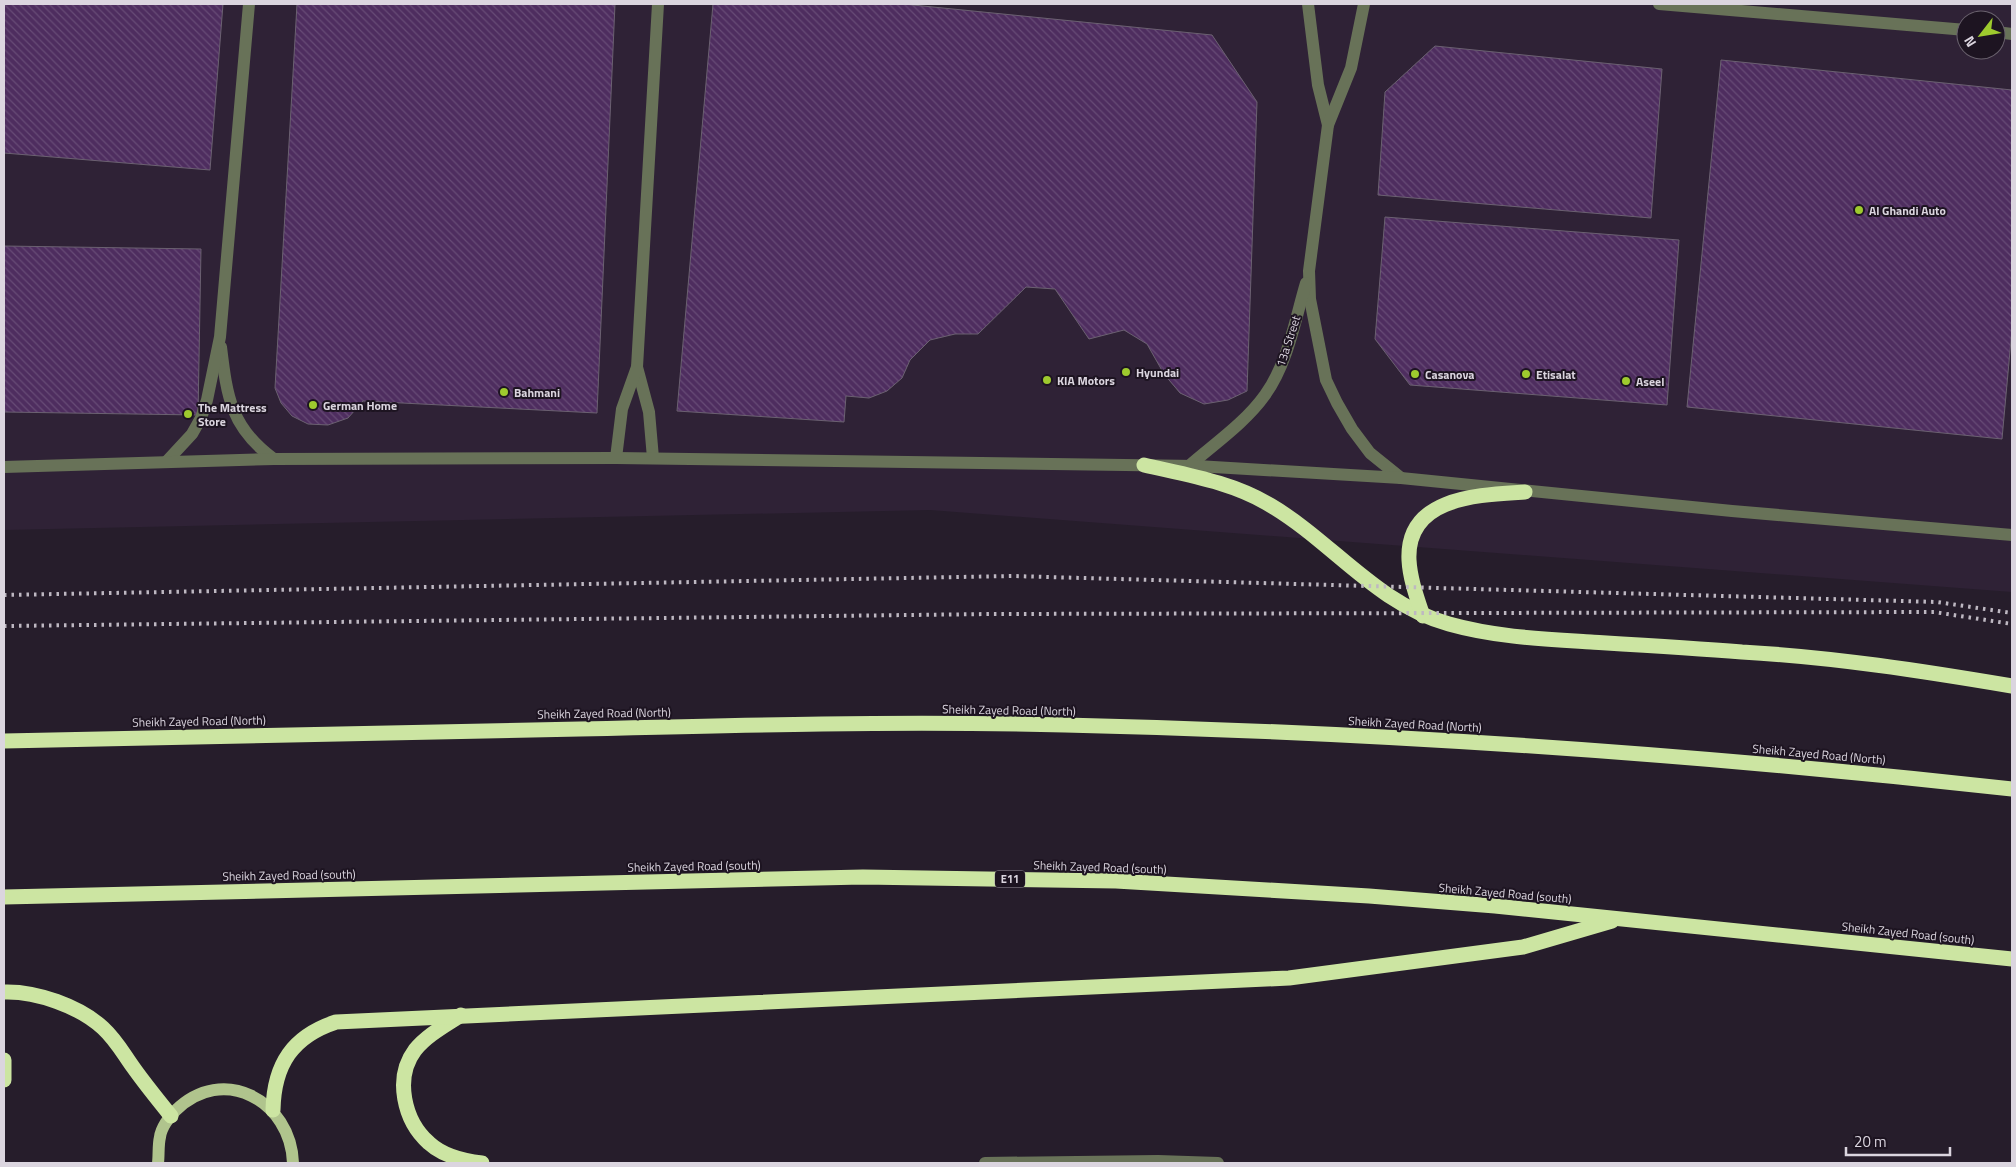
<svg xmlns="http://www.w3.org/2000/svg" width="2016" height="1167" font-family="'Titillium Web',sans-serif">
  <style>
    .built { fill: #2f2236; fill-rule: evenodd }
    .building { fill: url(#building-back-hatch); stroke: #6b6171 }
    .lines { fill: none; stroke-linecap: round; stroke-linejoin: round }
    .minor { stroke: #687258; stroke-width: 12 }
    .major { stroke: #b0c48d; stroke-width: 12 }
    .highway { stroke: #cce5a2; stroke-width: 15 }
    .rail { stroke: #beb8c2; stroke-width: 4; stroke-dasharray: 2.5 5; stroke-linecap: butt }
    .poi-dot { fill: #9eca2e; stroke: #1d1421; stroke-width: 2 }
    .labels { text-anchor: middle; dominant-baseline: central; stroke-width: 4; stroke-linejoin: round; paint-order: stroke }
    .shield { fill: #1d1421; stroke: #a29ba6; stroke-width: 1 }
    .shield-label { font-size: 11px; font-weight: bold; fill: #dbd5df }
    .poi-label { font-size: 12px; font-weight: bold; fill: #dbd5df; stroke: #1d1421; text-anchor: start }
    .street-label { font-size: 12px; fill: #dbd5df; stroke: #1d1421 }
  </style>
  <defs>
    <pattern id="building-back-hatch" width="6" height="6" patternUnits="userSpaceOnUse" patternTransform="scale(1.25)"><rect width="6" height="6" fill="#4e2d5f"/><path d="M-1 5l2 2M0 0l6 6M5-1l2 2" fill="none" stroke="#674b76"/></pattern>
  </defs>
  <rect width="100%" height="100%" fill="#261d2b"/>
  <path class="built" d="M4,4H2012V592L930,510L4,530ZM1966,20H1996V50H1966Z"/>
  <g class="building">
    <path d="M4,4H223L210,170L4,153Z"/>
    <path d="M297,4H615L597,413L363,401L348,418L328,425L308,424L292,416L281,403L275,388Z"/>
    <path d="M713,4H903L1212,35L1257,102L1247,391L1228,400L1204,404L1180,393L1164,374L1147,344L1124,330L1089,339L1055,289L1026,287L978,334H955L930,340L910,360L902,378L887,391L869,398L846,396L844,422L677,411Z"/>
    <path d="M1435,46L1662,69L1651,218L1378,195L1385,92Z"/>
    <path d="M1721,60L2012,90V329L2002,439L1687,407Z"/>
    <path d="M1385,217L1679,240L1667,405L1410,385L1375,339Z"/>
    <path d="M4,246L201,249L198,415L4,412Z"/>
  </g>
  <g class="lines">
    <g class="minor">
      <path d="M1308,4L1318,85L1328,125"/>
      <path d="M1364,4L1351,68L1328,125L1309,271L1310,299L1326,380L1337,403L1352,429L1370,453L1401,478"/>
      <path d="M1659,4L1966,30"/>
      <path d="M1996,32L2012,34"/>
      <path d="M221,347C227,397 231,428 274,459"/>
      <path d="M637,367L649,412L653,458"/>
      <path d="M616,458L622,409L637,367L658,4"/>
      <path d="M167,461L192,434L201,418L207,400L220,337L249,4"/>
      <path d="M1189,466C1214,444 1245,423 1265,395C1288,363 1295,320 1306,283"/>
      <path d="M4,467L274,459L616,458L1197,466L1401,478L1732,511L2012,535"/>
      <path d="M985,1163L1158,1161L1218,1163"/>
    </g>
    <path class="major" d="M158,1163C159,1155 158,1145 160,1137C161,1128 169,1117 175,1111C223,1063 291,1101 293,1163"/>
    <g class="highway">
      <path d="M1144,465C1187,475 1232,482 1270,505C1333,542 1376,604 1449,624C1495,637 1543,639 1591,642C1641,645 1692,648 1742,652C1833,657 1923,671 2012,686"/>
      <path d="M1423,616C1417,598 1410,579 1409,560C1406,496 1480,495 1525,492"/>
      <path d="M4,741C196,737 388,733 580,729C741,725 903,721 1065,725C1381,732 1697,754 2012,789"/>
      <path d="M4,897L863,877L1116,881L1369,896L1495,906L2012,959"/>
      <path d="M4,992C36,991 79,1006 103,1028C116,1040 123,1053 133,1067C145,1084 158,1100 171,1116"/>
      <path d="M461,1015C446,1025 427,1035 415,1050C394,1078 404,1121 429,1143C443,1156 464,1161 482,1163"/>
      <path d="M4,1060V1080"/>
      <path d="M273,1110C274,1064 293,1036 336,1022L1289,978L1523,947L1612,921"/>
    </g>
    <g class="rail">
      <path d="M4,595L1012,576L1937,602L2012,613"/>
      <path d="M4,626L991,614L1934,612L2012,624"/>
    </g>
  </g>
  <g class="poi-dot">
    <circle cx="1859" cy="210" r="5"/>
    <circle cx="1126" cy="372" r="5"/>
    <circle cx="1415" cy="374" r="5"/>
    <circle cx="1526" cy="374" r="5"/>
    <circle cx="1047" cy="380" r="5"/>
    <circle cx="1626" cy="381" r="5"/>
    <circle cx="504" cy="392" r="5"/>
    <circle cx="313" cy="405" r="5"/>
    <circle cx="188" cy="414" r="5"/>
  </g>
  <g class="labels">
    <rect class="shield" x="995" y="870.5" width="30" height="17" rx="4"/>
    <g class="shield-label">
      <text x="1010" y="879">E11</text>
    </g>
    <g class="poi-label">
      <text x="1869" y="210">Al Ghandi Auto</text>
      <text x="1136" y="372">Hyundai</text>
      <text x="1425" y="374">Casanova</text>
      <text x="1536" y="374">Etisalat</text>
      <text x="1057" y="380">KIA Motors</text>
      <text x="1636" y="381">Aseel</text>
      <text x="514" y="392">Bahmani</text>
      <text x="323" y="405">German Home</text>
      <text x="198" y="407">The Mattress<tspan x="198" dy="14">Store</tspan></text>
    </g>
    <g class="street-label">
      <text transform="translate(1288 341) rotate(-72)">13a Street</text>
      <text transform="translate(1009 710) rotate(1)">Sheikh Zayed Road (North)</text>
      <text transform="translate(604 713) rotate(-1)">Sheikh Zayed Road (North)</text>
      <text transform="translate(199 721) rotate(-1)">Sheikh Zayed Road (North)</text>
      <text transform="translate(1415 724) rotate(3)">Sheikh Zayed Road (North)</text>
      <text transform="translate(1819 754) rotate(5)">Sheikh Zayed Road (North)</text>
      <text transform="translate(694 866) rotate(-1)">Sheikh Zayed Road (south)</text>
      <text transform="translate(1100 867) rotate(2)">Sheikh Zayed Road (south)</text>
      <text transform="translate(289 875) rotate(-1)">Sheikh Zayed Road (south)</text>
      <text transform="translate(1505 893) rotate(5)">Sheikh Zayed Road (south)</text>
      <text transform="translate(1908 933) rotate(6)">Sheikh Zayed Road (south)</text>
    </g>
  </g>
  <rect width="2016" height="1167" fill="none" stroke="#dbd5df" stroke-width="10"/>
  <g transform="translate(1981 35) rotate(239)"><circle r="24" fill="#1d1421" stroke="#69616d"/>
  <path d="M0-4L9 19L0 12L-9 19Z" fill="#9eca2e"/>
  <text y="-8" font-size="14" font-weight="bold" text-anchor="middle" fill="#dbd5df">N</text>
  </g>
  <path d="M1846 1147v8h104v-8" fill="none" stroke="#dbd5df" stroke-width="2.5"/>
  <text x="1854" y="1147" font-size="15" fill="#dbd5df" stroke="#1d1421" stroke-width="4" paint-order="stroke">20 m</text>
</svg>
